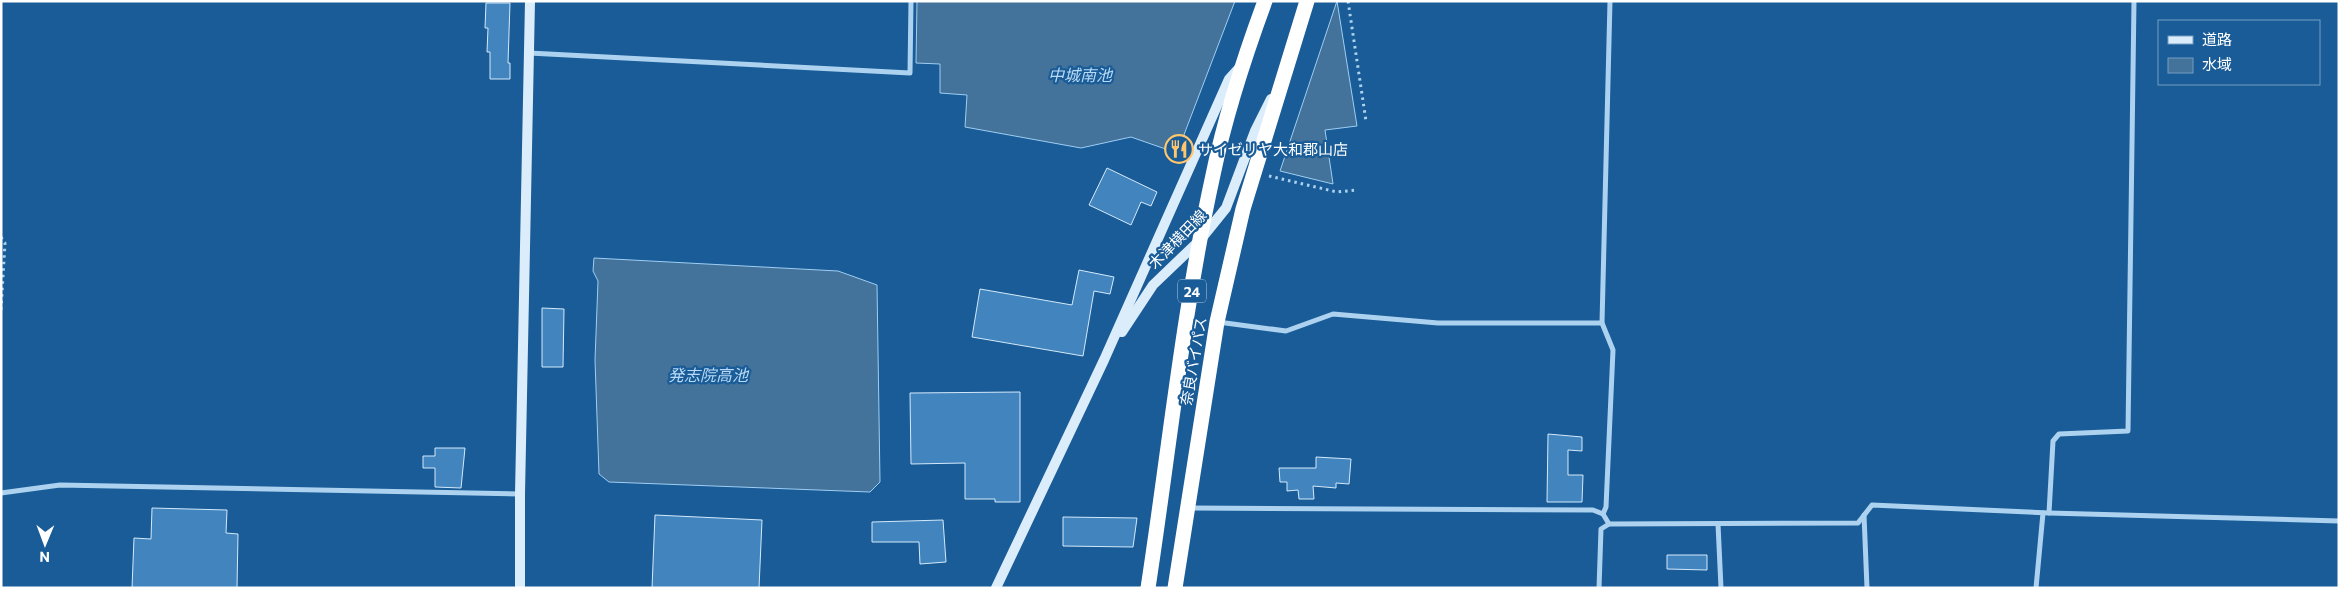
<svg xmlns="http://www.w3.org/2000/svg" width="2340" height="589" font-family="Commissioner,'Noto Sans JP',sans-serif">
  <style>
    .water { fill: #43729b; stroke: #9fcef3 }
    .building { fill: #4285be; stroke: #d4e9fb }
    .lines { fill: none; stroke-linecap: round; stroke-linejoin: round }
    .path { stroke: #acd2f0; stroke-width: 3; stroke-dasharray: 2.5 4; stroke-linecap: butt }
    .street { stroke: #acd2f0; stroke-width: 5 }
    .secondary { stroke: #dbecfb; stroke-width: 10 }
    .highway { stroke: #fff; stroke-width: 15 }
    .labels { text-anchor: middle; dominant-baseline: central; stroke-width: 4.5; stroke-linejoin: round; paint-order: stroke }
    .shield { fill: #195c97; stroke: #bacee0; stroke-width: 1 }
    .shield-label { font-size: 14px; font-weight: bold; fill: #fff }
    .poi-label { font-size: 15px; fill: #fff; stroke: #195c97; text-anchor: start }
    .street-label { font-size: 15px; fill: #fff; stroke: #195c97 }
    .water-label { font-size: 16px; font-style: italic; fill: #b9dbf7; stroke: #195c97 }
  </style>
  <rect width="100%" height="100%" fill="#195c97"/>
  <g class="water">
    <path d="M917,1H1235L1177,153L1131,137L1081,148L965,127L967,95L940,93V64L916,63Z"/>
    <path d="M1337,1L1357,126L1325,130L1333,184L1280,171Z"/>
    <path d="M594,258L838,271L877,285L880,482L870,492L609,482L599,474L595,360L598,281L593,271Z"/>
  </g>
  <g class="building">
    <path d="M486,3H510L508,63H510V79H490V52H487L488,28H485Z"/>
    <path d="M1107,168L1157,192L1151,206L1141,202L1131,225L1089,205Z"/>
    <path d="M1079,270L1114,277L1110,294L1094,291L1083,356L972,337L980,289L1072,305Z"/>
    <path d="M542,308L564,309L563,367H542Z"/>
    <path d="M1020,392V502H995V499H965V463L911,464L910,393Z"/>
    <path d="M1548,434L1582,437V451L1568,450V475H1583L1582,502H1547Z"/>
    <path d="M435,448H465L461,488L435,487V468H423V456H435Z"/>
    <path d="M1316,457L1351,459L1349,484L1336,483V488L1313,486L1314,499H1299L1298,490L1287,491V482H1280L1279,468H1316Z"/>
    <path d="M152,508L227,510L226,533L238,534L237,588H132L134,538L151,539Z"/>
    <path d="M655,515L762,520L759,588H652Z"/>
    <path d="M1063,517L1137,518L1133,547L1063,546Z"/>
    <path d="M943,520L946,562L920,564L919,542H872V522Z"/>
    <path d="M1667,555H1707V570L1667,569Z"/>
  </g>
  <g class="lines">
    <g class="path">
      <path d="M1348,1L1366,121"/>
      <path d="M1269,176L1337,192L1356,190"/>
      <path d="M1,237L5,243L1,310"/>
    </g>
    <g class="street">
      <path d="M529,53L910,73L911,1"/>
      <path d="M1218,322L1286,331L1333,314L1438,323H1602"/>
      <path d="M1,493L60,485L520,494"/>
      <path d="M1190,508L1593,510L1603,514L1609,524L1858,523L1872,505L2049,513L2339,521"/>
      <path d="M2049,513L2053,441L2059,434L2128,431L2134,1"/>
      <path d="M1603,514L1606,507L1613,350L1602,323L1610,1"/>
      <path d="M1864,515L1867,588"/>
      <path d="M1718,524L1721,588"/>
      <path d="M1599,588L1601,529L1609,524"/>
      <path d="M2036,588L2043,513"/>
    </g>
    <g class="secondary">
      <path d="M1122,332L1153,285L1201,239L1226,208L1255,131L1271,99"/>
      <path d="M520,588V494L530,1"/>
      <path d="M996,588L1104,360L1229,79L1239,68"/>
    </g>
    <g class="highway">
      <path d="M1148,588C1169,451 1183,311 1213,175C1225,116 1244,58 1265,1"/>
      <path d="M1175,588L1217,322L1243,209L1307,1"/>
    </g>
  </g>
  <defs>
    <symbol id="restaurant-ring" viewBox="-11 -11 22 22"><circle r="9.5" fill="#195c97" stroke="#ffc66c" stroke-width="1.5"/><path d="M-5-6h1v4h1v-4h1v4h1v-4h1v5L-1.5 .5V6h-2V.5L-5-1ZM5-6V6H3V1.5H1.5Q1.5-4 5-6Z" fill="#ffc66c"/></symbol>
  </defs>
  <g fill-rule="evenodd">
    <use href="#restaurant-ring" x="1163" y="133" width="32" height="32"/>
  </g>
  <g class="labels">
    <rect class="shield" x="1178" y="279.5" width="28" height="23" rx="4"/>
    <g class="shield-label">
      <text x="1192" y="291">24</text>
    </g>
    <g class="poi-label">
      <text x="1198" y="149">サイゼリヤ大和郡山店</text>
    </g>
    <g class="street-label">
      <text transform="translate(1177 239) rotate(-46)">木津横田線</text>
      <text transform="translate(1193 361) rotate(-80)">奈良バイパス</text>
    </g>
    <g class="water-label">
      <text x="1080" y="74">中城南池</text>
      <text x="708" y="374">発志院高池</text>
    </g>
  </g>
  <rect width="2340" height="589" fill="none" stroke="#ffffff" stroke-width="5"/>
  <rect x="2158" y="20" width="162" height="65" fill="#195c97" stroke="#759dc1"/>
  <rect x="2168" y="36" width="25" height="8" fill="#dbecfb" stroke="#759dc1"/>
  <text x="2202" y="45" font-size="15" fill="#ffffff">道路</text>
  <rect x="2168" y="58" width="25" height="15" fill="#43729b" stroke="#759dc1"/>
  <text x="2202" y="70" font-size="15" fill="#ffffff">水域</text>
  <g transform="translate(45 544) rotate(181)" stroke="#195c97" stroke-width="4" paint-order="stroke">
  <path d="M0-4L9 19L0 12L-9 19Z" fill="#ffffff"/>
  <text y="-8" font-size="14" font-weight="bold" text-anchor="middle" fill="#ffffff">N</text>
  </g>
</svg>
